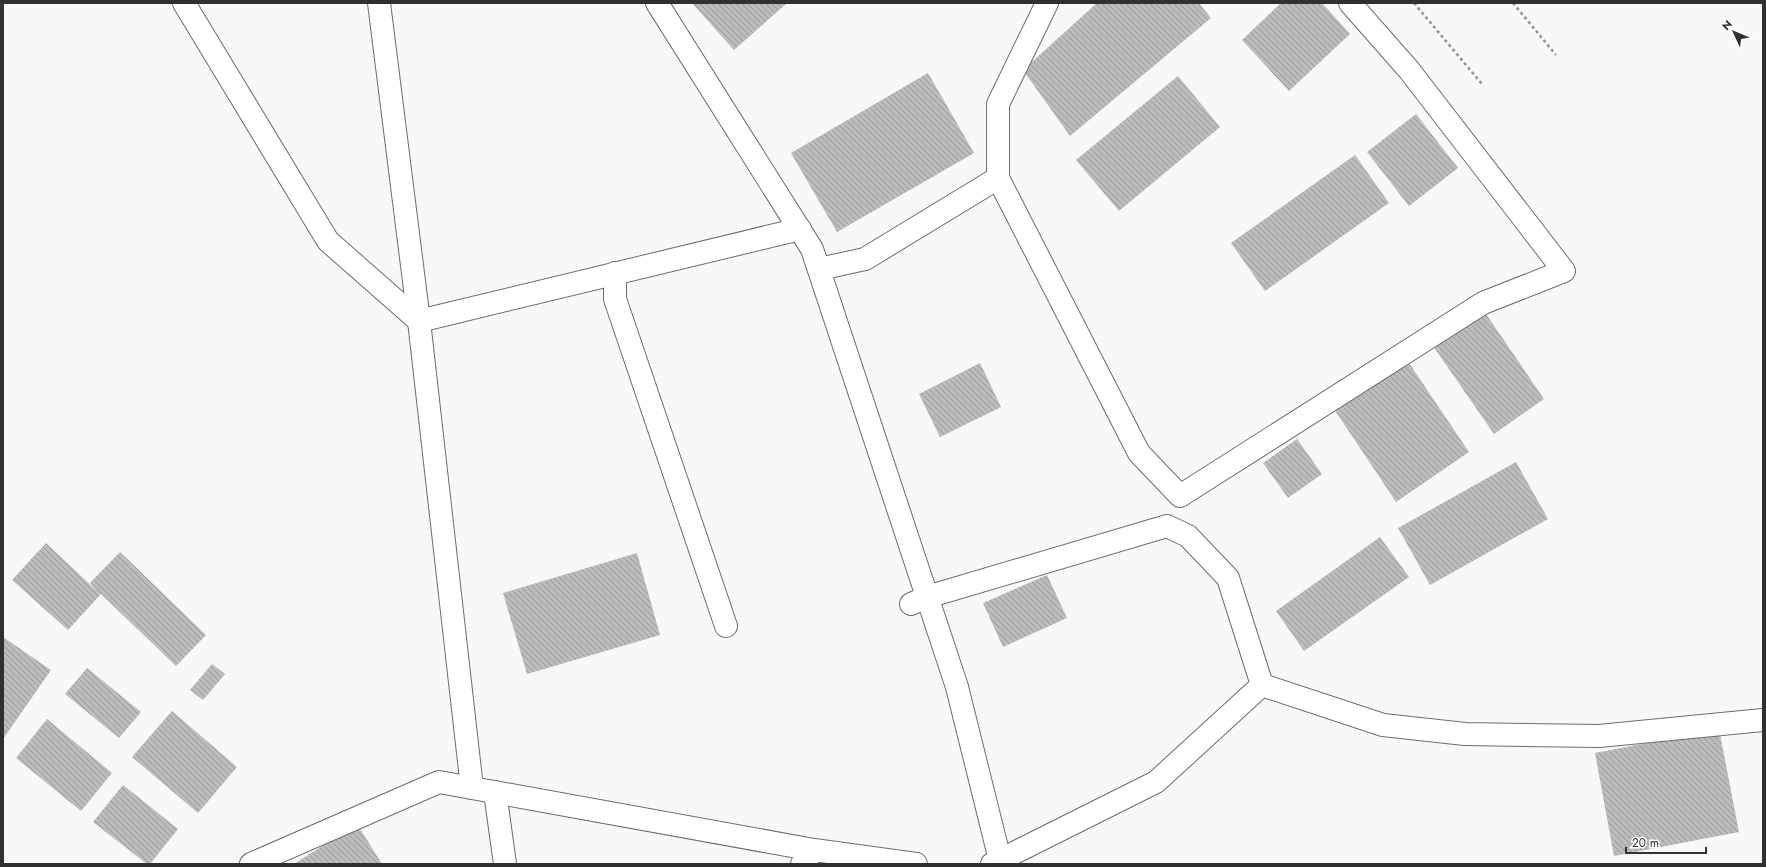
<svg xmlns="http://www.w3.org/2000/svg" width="1766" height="867" font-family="Jost,sans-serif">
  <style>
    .building { fill: url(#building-back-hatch) }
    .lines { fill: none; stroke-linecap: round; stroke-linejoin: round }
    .minor-casing { stroke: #6d6d70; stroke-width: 24 }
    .secondary-casing { stroke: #6d6d70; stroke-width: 24 }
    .path { stroke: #939395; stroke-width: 2.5; stroke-dasharray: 3 3; stroke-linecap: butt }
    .minor { stroke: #fff; stroke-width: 22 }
    .secondary { stroke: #fff; stroke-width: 22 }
  </style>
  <defs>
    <pattern id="building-back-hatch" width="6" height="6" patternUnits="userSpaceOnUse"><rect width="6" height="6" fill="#bcbcbf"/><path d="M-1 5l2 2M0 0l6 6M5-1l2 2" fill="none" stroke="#99999c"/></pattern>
  </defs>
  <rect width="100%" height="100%" fill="#f8f8fb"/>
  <g class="building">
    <path d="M692,3H787L734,50Z"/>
    <path d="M1097,3H1199L1211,18L1070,136L1023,70Z"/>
    <path d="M1281,3H1322L1350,34L1289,91L1242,40Z"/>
    <path d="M928,73L974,153L837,232L791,153Z"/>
    <path d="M1178,76L1220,127L1119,211L1076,160Z"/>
    <path d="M1416,114L1458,168L1409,206L1367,152Z"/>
    <path d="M1355,155L1389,203L1265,291L1231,243Z"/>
    <path d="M1484,311L1544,399L1494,434L1433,346Z"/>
    <path d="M1407,360L1469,452L1396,502L1334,409Z"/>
    <path d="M980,363L1001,407L940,437L919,394Z"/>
    <path d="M1297,439L1322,474L1288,498L1263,463Z"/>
    <path d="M1516,462L1548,519L1430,585L1398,528Z"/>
    <path d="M1380,537L1409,577L1304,651L1276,611Z"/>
    <path d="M46,543L98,592L90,583L120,552L206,635L176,666L101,594L68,630L12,580Z"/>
    <path d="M637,553L660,635L527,674L503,593Z"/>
    <path d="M1047,575L1067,618L1003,647L983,603Z"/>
    <path d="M3,637L51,670L3,739Z"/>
    <path d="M212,664L225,674L203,700L190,690Z"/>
    <path d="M87,668L141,712L119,738L65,694Z"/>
    <path d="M172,711L237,767L198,813L132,757Z"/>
    <path d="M47,719L112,773L81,811L16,758Z"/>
    <path d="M1719,729L1739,832L1614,856L1595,753Z"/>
    <path d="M123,785L178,829L150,864H147L93,822Z"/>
    <path d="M357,824L382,864H294Z"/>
  </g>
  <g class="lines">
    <defs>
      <g id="minor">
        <path d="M184,3L328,241L419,321L800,229"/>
        <path d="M379,3L419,321L472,788"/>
        <path d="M657,3L812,249L957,687L1001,864"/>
        <path d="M1047,3L998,104V178L1139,453L1180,496L1483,303L1564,271L1409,70L1350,3"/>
        <path d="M819,269L865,259L998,178"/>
        <path d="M615,273V299L726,626"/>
        <path d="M911,604L927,597L1167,526L1188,536L1228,578L1262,685"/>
        <path d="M495,792L505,864"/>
        <path d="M802,864L814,850"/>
      </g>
      <g id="secondary">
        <path d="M251,864L439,782L814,850L916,864"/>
        <path d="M992,864L1156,782L1262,685L1383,725L1465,734L1599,736L1763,720"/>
      </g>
    </defs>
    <use href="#minor" class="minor-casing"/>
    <use href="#secondary" class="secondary-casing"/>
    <g class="path">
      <path d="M1414,3L1482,84"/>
      <path d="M1513,3L1556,55"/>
    </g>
    <use href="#minor" class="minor"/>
    <use href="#secondary" class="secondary"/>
  </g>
  <rect width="1766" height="867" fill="none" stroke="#303031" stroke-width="8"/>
  <g transform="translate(1734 32) rotate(314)" stroke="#ffffff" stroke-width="3" paint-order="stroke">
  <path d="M0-3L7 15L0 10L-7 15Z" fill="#303031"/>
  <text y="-6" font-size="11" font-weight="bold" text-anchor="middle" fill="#303031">N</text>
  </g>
  <path d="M1626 847v6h80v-6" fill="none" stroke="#303031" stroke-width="2"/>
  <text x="1632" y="847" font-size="12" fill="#303031" stroke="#ffffff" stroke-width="3" paint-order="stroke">20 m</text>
</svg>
